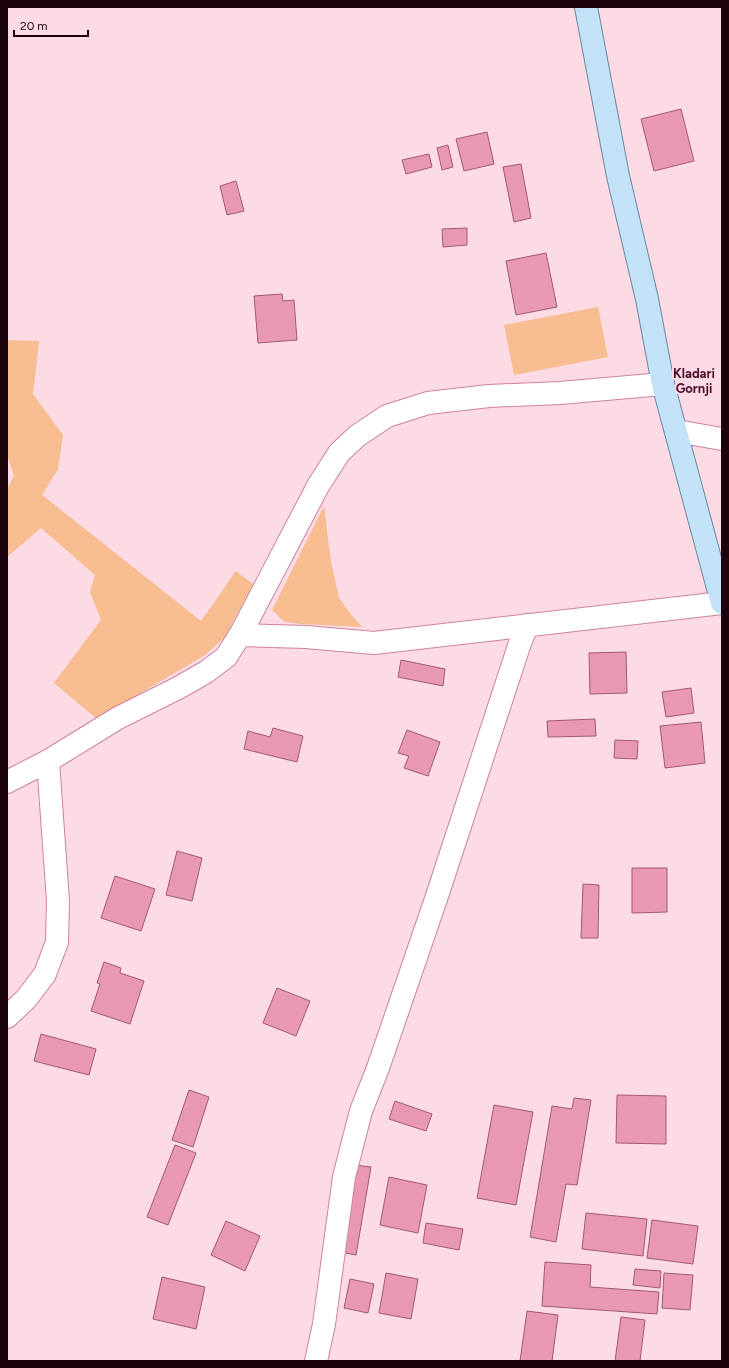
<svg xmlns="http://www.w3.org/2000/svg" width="729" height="1368" font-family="Figtree,sans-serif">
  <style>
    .green { fill: #f7bc8f }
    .building { fill: #e898b4; stroke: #a15a73 }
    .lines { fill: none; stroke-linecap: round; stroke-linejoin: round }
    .street-casing { stroke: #cf839d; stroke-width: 24 }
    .primary-casing { stroke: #6d87a1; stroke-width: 24 }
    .street { stroke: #fff; stroke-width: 22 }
    .primary { stroke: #c2e2f7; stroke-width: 22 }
    .labels { text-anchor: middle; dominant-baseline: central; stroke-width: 4; stroke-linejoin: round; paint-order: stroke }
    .quarter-label { font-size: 13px; font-weight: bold; fill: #51112e; stroke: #fcdbe5 }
  </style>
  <rect width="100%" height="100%" fill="#fcdbe5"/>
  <g class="green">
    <path d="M598,307L608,357L514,375L504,325Z"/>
    <path d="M7,340L39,341L33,394L63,435L58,469L42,495L201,621L236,571L253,584L225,637L205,655L97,719L54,683L101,620L90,592L95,575L41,528L7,557V489L14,476L7,455Z"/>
    <path d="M324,506L331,562L339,598L349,612L362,627L302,624L285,622L272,610Z"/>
  </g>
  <g class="building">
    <path d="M681,109L694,161L654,171L641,119Z"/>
    <path d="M487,132L494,164L464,171L456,139Z"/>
    <path d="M448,145L453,167L442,170L437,148Z"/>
    <path d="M429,154L432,167L406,174L402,160Z"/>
    <path d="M521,164L531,218L514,222L503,167Z"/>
    <path d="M236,181L244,211L227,215L220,186Z"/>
    <path d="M467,228V245L443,247L442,229Z"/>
    <path d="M546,253L557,307L516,315L506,261Z"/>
    <path d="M282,294L283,301L294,300L297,340L258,343L254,296Z"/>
    <path d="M626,652L627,693L590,694L589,653Z"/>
    <path d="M401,660L445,669L443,686L398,677Z"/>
    <path d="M691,688L694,713L666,717L662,692Z"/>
    <path d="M595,719L596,736L548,737L547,721Z"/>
    <path d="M701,722L705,763L665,768L660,726Z"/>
    <path d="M273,728L303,736L297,762L244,749L248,731L270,737Z"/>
    <path d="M407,730L440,742L428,776L404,768L409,756L398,753Z"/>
    <path d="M615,740L638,741L637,759L614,758Z"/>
    <path d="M177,851L202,858L192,901L166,895Z"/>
    <path d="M632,868H667V912L632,913Z"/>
    <path d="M115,876L155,889L141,931L101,918Z"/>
    <path d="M583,884L599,885L598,938H581Z"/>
    <path d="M104,962L121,968L120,973L144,981L130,1024L91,1011L100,984L97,983Z"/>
    <path d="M277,988L310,1001L296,1036L263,1023Z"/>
    <path d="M41,1034L96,1049L89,1075L34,1061Z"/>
    <path d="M189,1090L209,1097L193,1147L172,1140Z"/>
    <path d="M617,1095L666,1096V1144L616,1143Z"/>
    <path d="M574,1098L591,1100L577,1185L566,1184L556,1242L530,1237L552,1106L572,1109Z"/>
    <path d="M395,1101L432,1114L426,1131L389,1119Z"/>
    <path d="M494,1105L533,1112L516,1205L477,1198Z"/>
    <path d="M175,1145L196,1153L168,1225L147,1217Z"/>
    <path d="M355,1165L371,1167L356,1255L340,1252Z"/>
    <path d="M389,1177L427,1185L418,1233L380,1225Z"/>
    <path d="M586,1213L647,1219L643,1256L582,1249Z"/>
    <path d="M652,1220L698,1226L693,1264L647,1258Z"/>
    <path d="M226,1221L260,1236L245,1271L211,1255Z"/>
    <path d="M426,1223L463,1229L459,1250L423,1243Z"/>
    <path d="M545,1262L591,1265L590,1287L659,1292L657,1314L542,1306Z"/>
    <path d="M635,1269L661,1271L660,1288L633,1285Z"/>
    <path d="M386,1273L418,1279L411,1319L379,1313Z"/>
    <path d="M664,1273L693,1275L690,1310L662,1308Z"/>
    <path d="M162,1277L205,1287L196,1329L153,1319Z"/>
    <path d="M350,1279L374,1284L368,1313L344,1308Z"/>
    <path d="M527,1311L558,1315L552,1361H520Z"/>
    <path d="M621,1317L645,1320L640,1361H615Z"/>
  </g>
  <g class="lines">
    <defs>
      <g id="street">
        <path d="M676,431L722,439"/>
        <path d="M240,635L306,637L374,643L722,603"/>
        <path d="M7,782L48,761L118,718L180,687L206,672L226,657L240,635L318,486L339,453L357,436L387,416L428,403L489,396L560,393L663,384"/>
        <path d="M7,1017L26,999L45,974L57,942L58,901L48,761"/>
        <path d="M316,1361L324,1324L344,1177L361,1111L378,1068L437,896L519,646L527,625"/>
      </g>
      <path id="primary" d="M586,7L618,176L647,299L663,384L722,603"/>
    </defs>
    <use href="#street" class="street-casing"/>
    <use href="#primary" class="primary-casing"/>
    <use href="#street" class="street"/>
    <use href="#primary" class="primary"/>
  </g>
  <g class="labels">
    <g class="quarter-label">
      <text x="694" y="373">Kladari<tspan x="694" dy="15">Gornji</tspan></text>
    </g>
  </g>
  <rect width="729" height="1368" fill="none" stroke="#1b030c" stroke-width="16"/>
  <path d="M14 30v6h74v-6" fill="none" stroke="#1b030c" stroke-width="2"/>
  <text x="20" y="30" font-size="12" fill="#1b030c" stroke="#fcdbe5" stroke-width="3" paint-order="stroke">20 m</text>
</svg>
